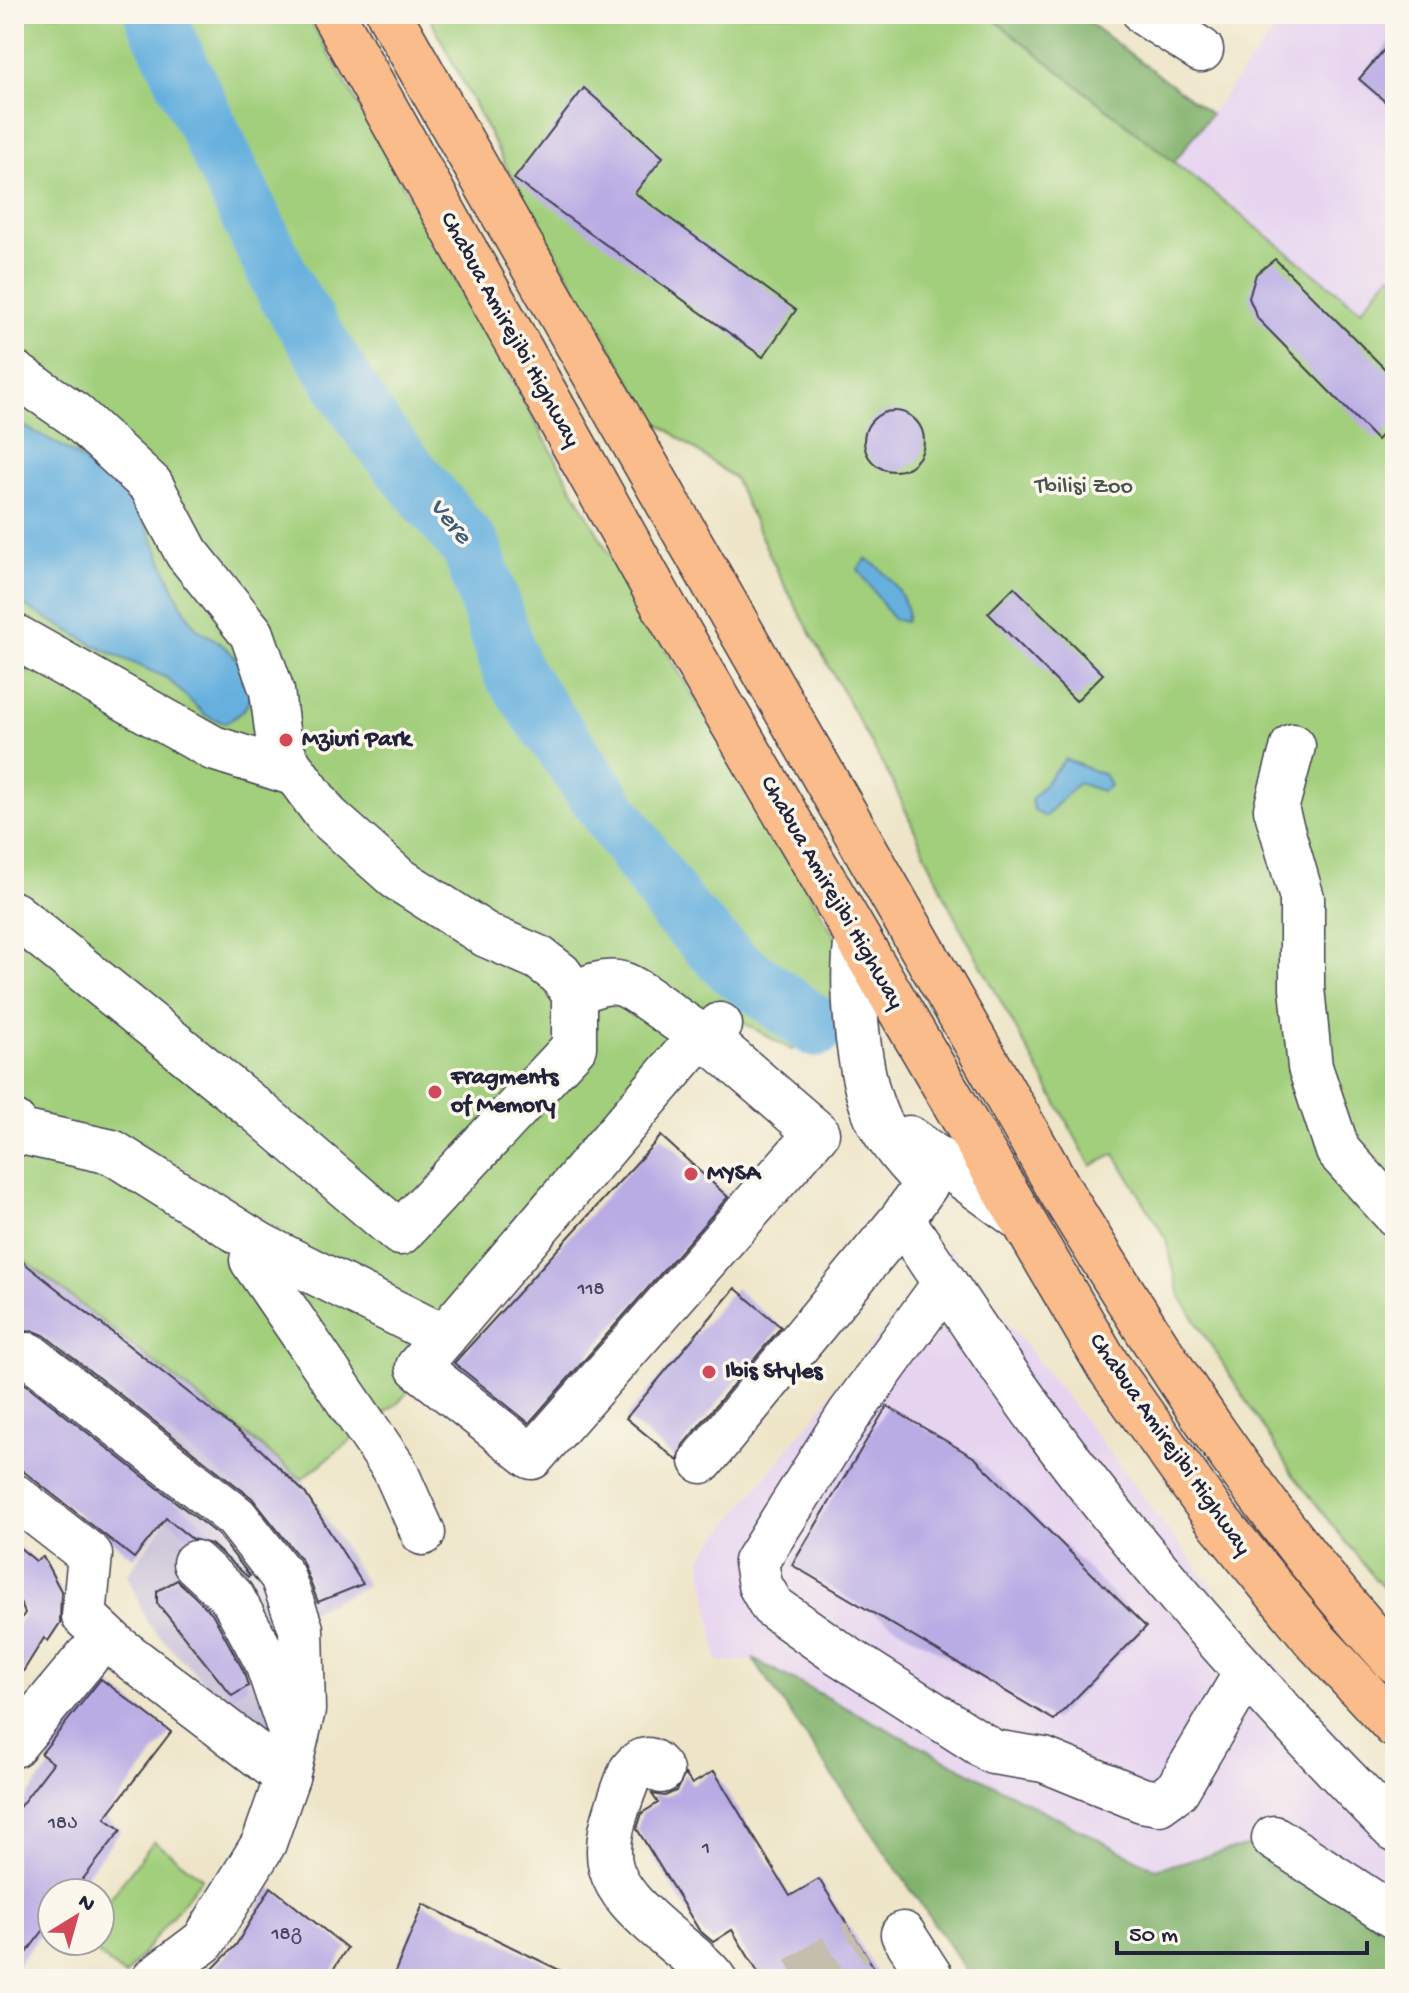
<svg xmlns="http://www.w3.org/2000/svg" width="1409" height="1993" font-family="'Gochi Hand','Noto Sans Georgian',sans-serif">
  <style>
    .built { fill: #e6d3f0 }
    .industrial { fill: #c8c0d8 }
    .green { fill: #a2cf7c; stroke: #62785c; stroke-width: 2 }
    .forest { fill: #81b26c; stroke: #526a54; stroke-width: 2 }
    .water { fill: #66b0de; stroke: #44698c; stroke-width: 2 }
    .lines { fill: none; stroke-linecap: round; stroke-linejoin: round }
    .river { stroke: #66b0de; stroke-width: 60 }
    .building { fill: #b9ace4 }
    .minor-tunnel { stroke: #c5beac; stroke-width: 44; stroke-dasharray: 44 22; stroke-linecap: butt }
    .minor-casing { stroke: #413f50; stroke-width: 47 }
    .major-casing { stroke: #413f50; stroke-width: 47 }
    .minor { stroke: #fff; stroke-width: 44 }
    .major { stroke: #f9bc8a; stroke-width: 44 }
    .poi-dot { fill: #d1495b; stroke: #fbf7ec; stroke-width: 3 }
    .labels { text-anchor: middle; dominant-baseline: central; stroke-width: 7; stroke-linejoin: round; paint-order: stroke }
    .number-label { font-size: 20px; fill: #484465 }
    .street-label { font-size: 24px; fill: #22223b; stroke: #fbf7ec }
    .park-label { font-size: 24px; fill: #48564e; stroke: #fbf7ec }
    .poi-label { font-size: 24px; font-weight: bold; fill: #22223b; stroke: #fbf7ec; text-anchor: start }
    .water-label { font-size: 26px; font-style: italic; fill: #3d5b7c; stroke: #fbf7ec }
  </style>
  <rect width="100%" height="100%" fill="#fbf7ec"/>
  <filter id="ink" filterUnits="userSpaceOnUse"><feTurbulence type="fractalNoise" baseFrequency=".0125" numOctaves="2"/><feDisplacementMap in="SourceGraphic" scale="16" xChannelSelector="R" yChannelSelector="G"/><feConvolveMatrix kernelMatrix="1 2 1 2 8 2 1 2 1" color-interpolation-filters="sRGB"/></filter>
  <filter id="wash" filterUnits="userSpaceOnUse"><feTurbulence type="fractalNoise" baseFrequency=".006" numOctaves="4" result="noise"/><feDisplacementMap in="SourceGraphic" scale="32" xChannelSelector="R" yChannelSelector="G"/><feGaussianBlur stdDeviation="1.8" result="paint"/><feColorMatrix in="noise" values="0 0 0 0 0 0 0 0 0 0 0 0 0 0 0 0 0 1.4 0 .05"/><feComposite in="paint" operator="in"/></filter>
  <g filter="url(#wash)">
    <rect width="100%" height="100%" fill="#eee5c8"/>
    <g class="built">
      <path d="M1287,14H1395V277L1390,274L1361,310L1174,162Z"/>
      <path d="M949,1248L1102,1443L1246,1633L1370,1768L1395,1788V1938L1257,1843L1155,1869L754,1660L718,1662L701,1558Z"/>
    </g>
    <path class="industrial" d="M14,1252L302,1479L368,1586L289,1621L281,1763L148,1624L127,1574L190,1487L14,1359Z"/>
    <g class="green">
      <path d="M14,14H307L611,557L862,982L792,1050L730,1015L399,1402L302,1479L14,1252Z"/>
      <path d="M428,14H987L1361,310L1391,274L1395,277V1599L1376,1580L1293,1475L1180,1296L1166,1239L1115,1154L1091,1166L952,912L894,785L780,577L734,478L652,418L513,180Z"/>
      <path d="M154,1841L202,1878L125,1976L81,1941H100V1911Z"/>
    </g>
    <g class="forest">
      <path d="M987,14H1077L1211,114L1174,162Z"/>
      <path d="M753,1659L1155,1869L1257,1843L1395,1938V1979H972Z"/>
    </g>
    <g class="water">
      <path d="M14,422C63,444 121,477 147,527C164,560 172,595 195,626C201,634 212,636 220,643C250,667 268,704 224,723L205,715L167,678L100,648L14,600Z"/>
      <path d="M866,559C884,567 913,602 906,622L893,619L858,569Z"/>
      <path d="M1065,759L1105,775L1110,786L1102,791L1078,783L1045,817L1034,810L1031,800Z"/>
    </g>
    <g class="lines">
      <path class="river" d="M154,14L286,291L372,428L472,549L512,671L679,911L733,966L816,1027"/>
    </g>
    <g id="blocks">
      <g class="building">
        <path d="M1395,37V110L1359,79Z"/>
        <path d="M584,88L663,157L635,193L796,310L763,357L514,179Z"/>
        <path d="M1275,259L1395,379V421L1377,440L1258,319L1249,298L1256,274Z"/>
        <circle cx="894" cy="441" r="30"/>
        <path d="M1014,587L1103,674L1076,701L988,613Z"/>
        <path d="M661,1136L728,1197L529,1423L454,1363Z"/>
        <path d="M14,1255L260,1449L305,1493L363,1584L318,1602L302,1561L252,1498L44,1335L32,1330L14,1336Z"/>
        <path d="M735,1288L781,1327L683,1445L678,1461L626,1418Z"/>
        <path d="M14,1375L218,1535L250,1576L248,1577L211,1544L192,1539L166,1518L134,1558L14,1464Z"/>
        <path d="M887,1406L975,1458L1146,1627L1054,1720L792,1565Z"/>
        <path d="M14,1543L36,1561L43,1557L61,1591L60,1623L48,1641L44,1638L14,1686V1629L25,1613L14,1590Z"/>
        <path d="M177,1580L212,1613L243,1670L248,1686L232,1696L157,1603V1591Z"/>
        <path d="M101,1679L171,1732L105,1818L121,1830L72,1893H52V1919L14,1969V1814L53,1763L41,1754Z"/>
        <path d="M714,1771L790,1896L819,1879L881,1979H762L732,1930L713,1942L699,1930L637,1829L642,1813L658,1803L652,1794L665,1796L676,1791L685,1774L692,1784Z"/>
        <path d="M271,1887L347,1948L327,1979H203L236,1945Z"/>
        <path d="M423,1904L578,1979H392Z"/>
      </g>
    </g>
  </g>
  <g filter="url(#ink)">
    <use href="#blocks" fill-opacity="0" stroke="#413f50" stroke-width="2"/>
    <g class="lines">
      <path class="minor-tunnel" d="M797,1979L858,1941"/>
      <defs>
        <g id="minor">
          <path d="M1145,14L1201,50"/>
          <path d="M14,373L74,414L151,485L187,553L252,634L272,691L279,745L290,766L327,816L397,878L486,935L539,958L560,974L574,994V1047L400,1233L260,1113L14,914"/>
          <path d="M14,636L213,748L296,774"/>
          <path d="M1293,746L1276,809L1302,898V988L1310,1067L1338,1151L1395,1214"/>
          <path d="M574,994C589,987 605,979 622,984C640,989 684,1028 708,1039L720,1025"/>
          <path d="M708,1039L817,1133L532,1457L418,1367L691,1047Z"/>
          <path d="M14,1123L21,1132L112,1152L260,1245L444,1337"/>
          <path d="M909,1138L1018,1217"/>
          <path d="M902,1219C947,1286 991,1354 1039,1419C1146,1565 1268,1701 1395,1830"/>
          <path d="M260,1245L252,1260L394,1468L423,1533"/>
          <path d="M945,1283L849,1415L756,1562L760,1585L772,1606L834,1650L993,1752L1044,1760L1142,1800L1159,1803L1177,1790L1246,1673"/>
          <path d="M29,1355L236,1517L282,1576L301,1629L303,1710L287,1777L264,1843L204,1941L154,1979"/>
          <path d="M702,1461L902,1219L927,1183C907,1163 882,1135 873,1108C857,1065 850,982 857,938"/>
          <path d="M14,1496L90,1555L84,1616L117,1647L287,1777"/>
          <path d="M195,1563L232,1597L266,1660L290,1731"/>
          <path d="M14,1745L87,1657"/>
          <path d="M661,1771C651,1756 641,1757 631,1771C595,1862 599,1879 673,1941C687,1953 703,1964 714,1979"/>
          <path d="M1274,1838L1395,1917"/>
          <path d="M903,1934L932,1979"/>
        </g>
        <g id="major">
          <path d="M333,14L665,608L1108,1366L1216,1518L1316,1641L1395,1726"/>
          <path d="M389,14L1061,1192C1164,1361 1260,1513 1395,1661"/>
        </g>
      </defs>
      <use href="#minor" class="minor-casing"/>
      <use href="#major" class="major-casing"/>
      <use href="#minor" class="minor"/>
      <use href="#major" class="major"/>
    </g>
  </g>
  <g class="poi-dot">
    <circle cx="286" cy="740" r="8"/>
    <circle cx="435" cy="1092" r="8"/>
    <circle cx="691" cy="1174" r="8"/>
    <circle cx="709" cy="1372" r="8"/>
  </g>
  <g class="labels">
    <g class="number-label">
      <text x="591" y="1290">118</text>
      <text x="63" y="1824">18ა</text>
      <text x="706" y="1849">1</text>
      <text x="287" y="1935">18გ</text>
    </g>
    <g class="street-label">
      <text transform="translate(509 330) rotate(61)">Chabua Amirejibi Highway</text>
      <text transform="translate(831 893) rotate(60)">Chabua Amirejibi Highway</text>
      <text transform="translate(1169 1445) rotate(55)">Chabua Amirejibi Highway</text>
    </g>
    <g class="park-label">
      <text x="1084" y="487">Tbilisi Zoo</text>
    </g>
    <g class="poi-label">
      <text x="302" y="740">Mziuri Park</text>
      <text x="451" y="1078">Fragments<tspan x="451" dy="28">of Memory</tspan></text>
      <text x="707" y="1174">MYSA</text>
      <text x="725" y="1372">Ibis Styles</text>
    </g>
    <g class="water-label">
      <text transform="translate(449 522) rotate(51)">Vere</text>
    </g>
  </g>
  <rect width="1409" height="1993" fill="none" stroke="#fbf7ec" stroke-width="48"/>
  <g transform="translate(76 1917) rotate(37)"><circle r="38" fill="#fbf7ec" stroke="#a4a2a5" stroke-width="2"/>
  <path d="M0-6L14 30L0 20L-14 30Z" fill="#d1495b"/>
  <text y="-12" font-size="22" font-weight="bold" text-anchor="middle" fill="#22223b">N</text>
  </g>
  <path d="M1117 1941v12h250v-12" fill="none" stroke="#22223b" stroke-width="4"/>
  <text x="1129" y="1941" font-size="24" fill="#22223b" stroke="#fbf7ec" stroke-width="6" paint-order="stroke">50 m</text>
</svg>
